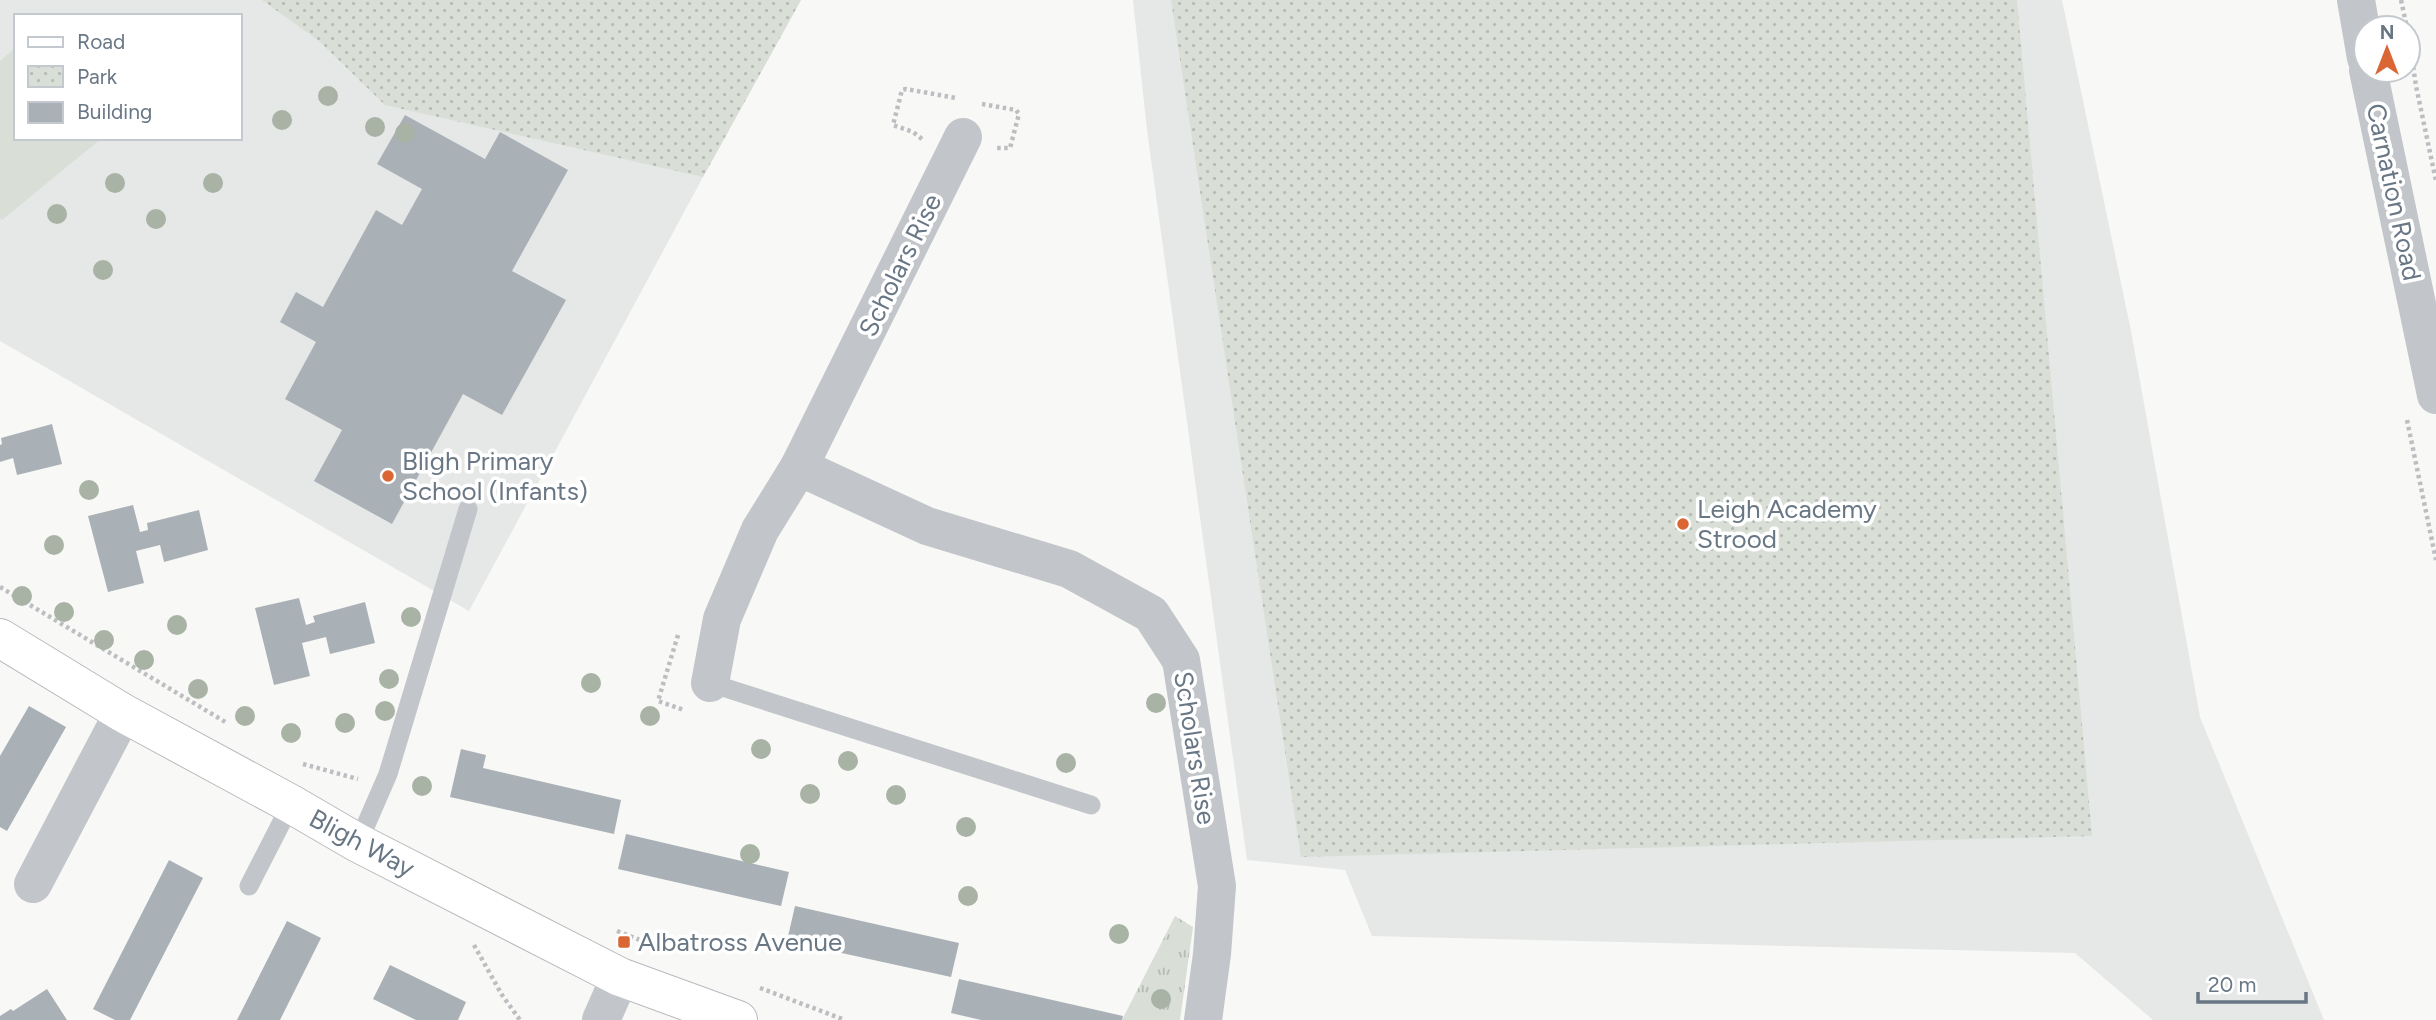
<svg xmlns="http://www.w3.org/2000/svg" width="2436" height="1020" font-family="Figtree,sans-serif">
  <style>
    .built { fill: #e6e7e7; fill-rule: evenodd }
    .grass { fill: url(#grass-tufts) }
    .park { fill: url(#park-dots) }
    .pitch { fill: #d9dfd7 }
    .building { fill: #a9b0b6 }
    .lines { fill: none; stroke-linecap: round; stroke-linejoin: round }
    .secondary-casing { stroke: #b7bbbf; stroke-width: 40 }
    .path { stroke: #bcbec1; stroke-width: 4.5; stroke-dasharray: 3.5 3.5; stroke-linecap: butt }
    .lane { stroke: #c2c5c9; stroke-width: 19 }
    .street { stroke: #c2c5c9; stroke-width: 38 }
    .secondary { stroke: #fff; stroke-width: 38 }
    .tree { fill: #a8b2a5 }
    .poi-dot { fill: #da6634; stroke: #fff; stroke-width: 2.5 }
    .labels { text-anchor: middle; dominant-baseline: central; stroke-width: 7; stroke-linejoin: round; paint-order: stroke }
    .street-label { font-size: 26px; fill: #697785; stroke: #fff }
    .poi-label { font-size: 26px; fill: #697785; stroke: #fff; text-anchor: start }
  </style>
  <defs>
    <pattern id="grass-tufts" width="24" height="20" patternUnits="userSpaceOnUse" patternTransform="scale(1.75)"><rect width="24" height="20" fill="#d9dfd7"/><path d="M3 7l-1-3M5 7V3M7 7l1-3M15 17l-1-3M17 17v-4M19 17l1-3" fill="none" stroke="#b4bab4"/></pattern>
    <pattern id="park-dots" width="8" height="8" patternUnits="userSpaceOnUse" patternTransform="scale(1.75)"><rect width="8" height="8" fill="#d9dfd7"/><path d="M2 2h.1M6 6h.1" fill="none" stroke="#b4bab4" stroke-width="1.8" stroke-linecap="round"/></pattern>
  </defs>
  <rect width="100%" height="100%" fill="#f8f8f6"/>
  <g class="built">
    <path d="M0,0H801L703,177L469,611L0,341ZM16,16H240V138H16Z"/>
    <path d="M1133,0H2062L2131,331L2200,717L2324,1020H2153L2075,953L1372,936L1345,870L1247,860L1147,130Z"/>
  </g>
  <path class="grass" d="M1175,916L1193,927L1180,1020H1122Z"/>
  <g class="park">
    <path d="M262,0H801L703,177L385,105L319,41Z"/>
    <path d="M1171,0H2017L2092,836L1301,857Z"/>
  </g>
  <path class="pitch" d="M16,47V138H102L2,220L0,218V61Z"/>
  <g class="building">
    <path d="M405,115L485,159L500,132L568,170L512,271L566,300L502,415L463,394L392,524L314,481L342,430L285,399L316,342L280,322L296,292L323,307L376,210L402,225L422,189L377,164Z"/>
    <path d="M52,424L62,464L17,475L13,458L0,462V445L2,444L1,438Z"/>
    <path d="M133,505L140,532L148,530L147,523L199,510L208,550L164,562L160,545L136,551L144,583L108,592L88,516Z"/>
    <path d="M299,598L306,625L315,622L313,616L365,602L375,643L330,654L326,637L302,643L310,676L274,685L255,608Z"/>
    <path d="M29,706L66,727L7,831L0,827V756Z"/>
    <path d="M461,749L486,755L483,768L621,800L614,834L450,797Z"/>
    <path d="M626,834L789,872L781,906L618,869Z"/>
    <path d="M169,860L203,878L130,1020H115L93,1009Z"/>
    <path d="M795,906L959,943L951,977L787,941Z"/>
    <path d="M287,921L321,938L280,1020H237Z"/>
    <path d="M390,965L466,1002L458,1020H416L373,999Z"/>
    <path d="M959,979L1123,1016L1122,1020H981L951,1013Z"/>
    <path d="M47,989L67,1020H0V1016L11,1009L13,1011Z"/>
  </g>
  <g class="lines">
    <defs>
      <path id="secondary" d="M0,638L123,713L291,804L358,843L620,977L738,1020"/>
    </defs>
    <use href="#secondary" class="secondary-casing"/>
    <g class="path">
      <path d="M2401,0L2407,28"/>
      <path d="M2408,32L2416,86L2436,181"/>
      <path d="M982,104L1016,110L1019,114L1010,148H996"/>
      <path d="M922,139L913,132L893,125L902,90L906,89L956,98"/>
      <path d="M2407,420L2436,560"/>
      <path d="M0,587L227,723"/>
      <path d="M678,635L658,701L684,710"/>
      <path d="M303,764L358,779"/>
      <path d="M617,931L668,951"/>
      <path d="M474,945L502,995L520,1020"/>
      <path d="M760,988L845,1020"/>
    </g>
    <g class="lane">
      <path d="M710,683L1091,805"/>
      <path d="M358,843L388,774L468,509"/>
      <path d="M249,886L291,804"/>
    </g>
    <g class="street">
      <path d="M2356,0L2366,58"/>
      <path d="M2368,70L2436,395"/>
      <path d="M799,467L927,526L1069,569L1151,614L1181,660L1217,886L1212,954L1203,1020"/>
      <path d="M710,683L722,619L760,530L799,467L963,137"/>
      <path d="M33,884L123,713"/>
      <path d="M601,1020L620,977"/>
    </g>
    <use href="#secondary" class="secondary"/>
  </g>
  <g class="tree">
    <circle cx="328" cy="96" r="10"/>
    <circle cx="282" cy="120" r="10"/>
    <circle cx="375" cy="127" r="10"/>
    <circle cx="405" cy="133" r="10"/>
    <circle cx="115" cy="183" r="10"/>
    <circle cx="213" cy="183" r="10"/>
    <circle cx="57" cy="214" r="10"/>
    <circle cx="156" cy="219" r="10"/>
    <circle cx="103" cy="270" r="10"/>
    <circle cx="89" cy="490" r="10"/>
    <circle cx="54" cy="545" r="10"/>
    <circle cx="22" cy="596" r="10"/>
    <circle cx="64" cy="612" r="10"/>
    <circle cx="411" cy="617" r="10"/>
    <circle cx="177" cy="625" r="10"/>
    <circle cx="104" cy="640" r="10"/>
    <circle cx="144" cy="660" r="10"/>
    <circle cx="389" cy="679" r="10"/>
    <circle cx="591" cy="683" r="10"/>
    <circle cx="198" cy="689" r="10"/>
    <circle cx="1156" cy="703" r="10"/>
    <circle cx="385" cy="711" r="10"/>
    <circle cx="245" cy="716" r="10"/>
    <circle cx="650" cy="716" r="10"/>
    <circle cx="345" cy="723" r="10"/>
    <circle cx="291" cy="733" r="10"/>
    <circle cx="761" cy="749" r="10"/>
    <circle cx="848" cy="761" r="10"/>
    <circle cx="1066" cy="763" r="10"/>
    <circle cx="422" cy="786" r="10"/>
    <circle cx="810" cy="794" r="10"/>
    <circle cx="896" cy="795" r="10"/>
    <circle cx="966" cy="827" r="10"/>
    <circle cx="750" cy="854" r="10"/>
    <circle cx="968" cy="896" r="10"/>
    <circle cx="1119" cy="934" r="10"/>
    <circle cx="1161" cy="999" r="10"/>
  </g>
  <g class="poi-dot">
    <circle cx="388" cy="476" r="7"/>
    <circle cx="1683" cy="524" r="7"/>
    <rect x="617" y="935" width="14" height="14" rx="3.5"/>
  </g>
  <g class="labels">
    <g class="street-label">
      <text transform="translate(2394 192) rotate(78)">Carnation Road</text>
      <text transform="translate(900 265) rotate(-64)">Scholars Rise</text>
      <text transform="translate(1195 748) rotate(81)">Scholars Rise</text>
      <text transform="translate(362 843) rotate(28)">Bligh Way</text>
    </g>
    <g class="poi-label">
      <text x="402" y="461">Bligh Primary<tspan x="402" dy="30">School (Infants)</tspan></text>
      <text x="1697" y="509">Leigh Academy<tspan x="1697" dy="30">Strood</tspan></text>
      <text x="638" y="942">Albatross Avenue</text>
    </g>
  </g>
  <rect x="14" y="14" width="228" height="126" fill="#ffffff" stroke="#c3c9ce" stroke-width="2"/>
  <rect x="28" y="37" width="35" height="10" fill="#ffffff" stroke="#c3c9ce" stroke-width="2"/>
  <text x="77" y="49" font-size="21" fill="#697785">Road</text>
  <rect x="28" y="66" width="35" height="21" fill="url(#park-dots)" stroke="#c3c9ce" stroke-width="2"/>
  <text x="77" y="84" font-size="21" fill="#697785">Park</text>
  <rect x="28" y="102" width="35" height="21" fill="#a9b0b6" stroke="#c3c9ce" stroke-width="2"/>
  <text x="77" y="119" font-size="21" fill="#697785">Building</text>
  <g transform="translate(2387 49)"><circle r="33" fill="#ffffff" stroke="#c3c9ce" stroke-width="2"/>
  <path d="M0-5L12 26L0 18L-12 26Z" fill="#da6634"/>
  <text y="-10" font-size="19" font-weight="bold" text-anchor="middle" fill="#697785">N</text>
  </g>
  <path d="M2198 992v10h108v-10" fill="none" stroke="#697785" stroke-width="3.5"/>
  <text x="2208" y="992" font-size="21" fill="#697785" stroke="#ffffff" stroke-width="5" paint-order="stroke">20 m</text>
</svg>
